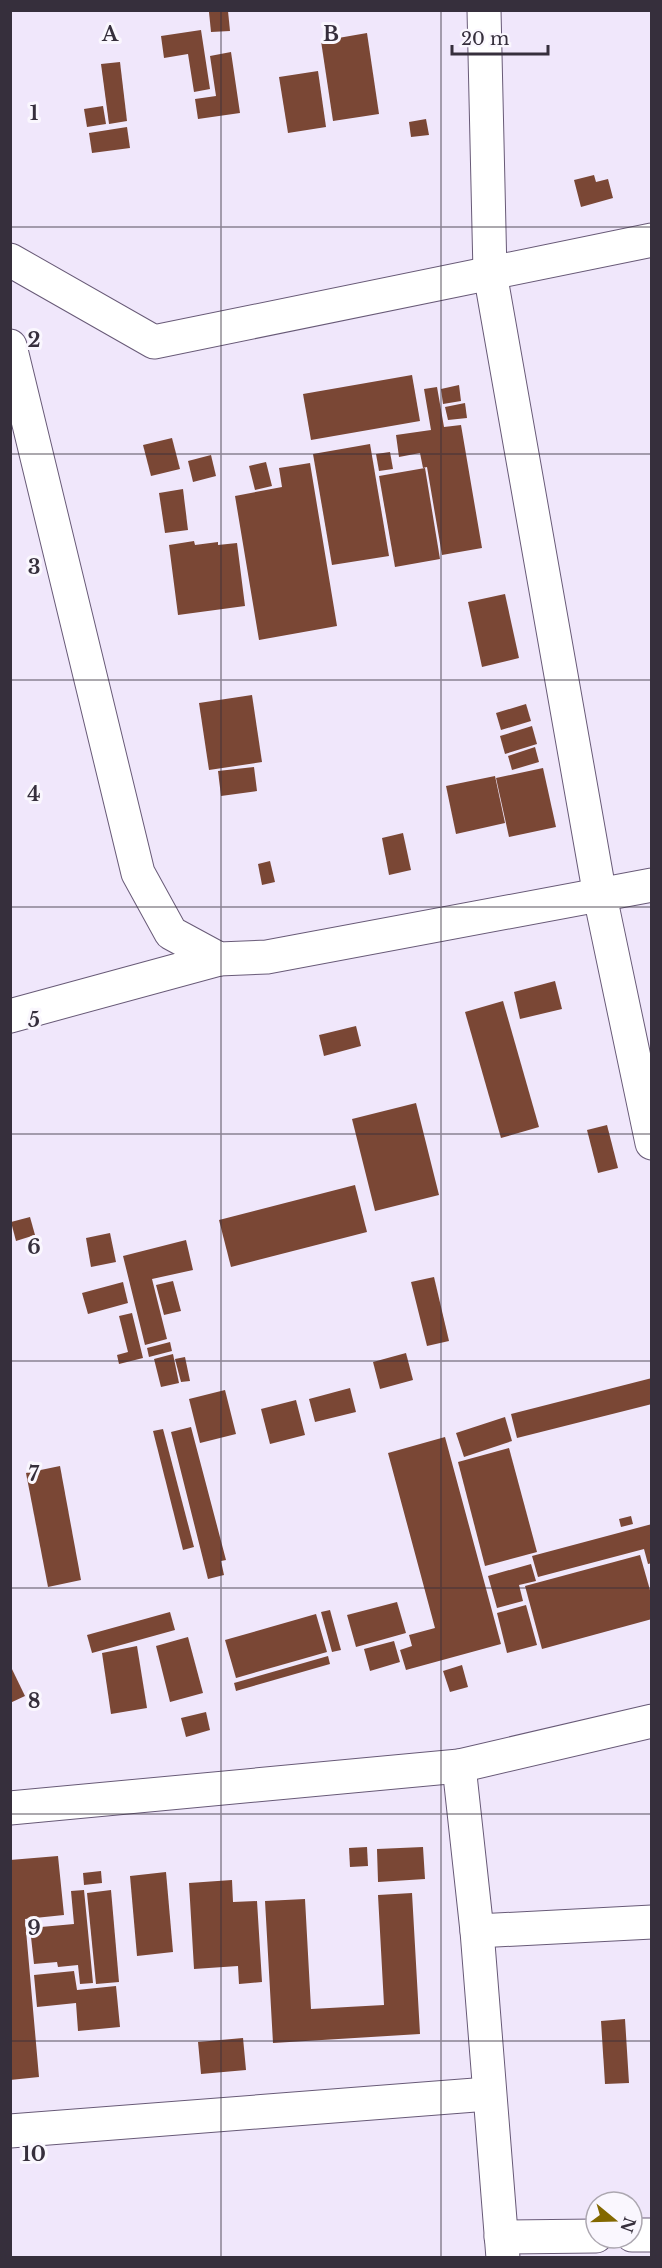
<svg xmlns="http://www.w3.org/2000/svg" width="662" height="2268" font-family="'Libre Baskerville',serif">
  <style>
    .building { fill: #7a4735 }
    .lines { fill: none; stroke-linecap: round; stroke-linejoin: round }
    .street-casing { stroke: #685a77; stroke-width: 35 }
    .secondary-casing { stroke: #685a77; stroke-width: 35 }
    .street { stroke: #fff; stroke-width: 33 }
    .secondary { stroke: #fff; stroke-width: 33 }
    .grid { fill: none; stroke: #362f3c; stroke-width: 1.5; stroke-opacity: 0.55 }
    .grid-label { font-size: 20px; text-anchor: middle; font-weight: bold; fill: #362f3c; stroke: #faf7fe; stroke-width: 6; stroke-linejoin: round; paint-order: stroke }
  </style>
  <rect width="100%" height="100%" fill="#f0e7fb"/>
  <g class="building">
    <path d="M228,11L230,31L211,32L209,12Z"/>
    <path d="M201,30L210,89L194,92L188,54L164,58L161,36Z"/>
    <path d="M367,33L379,114L333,121L321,41Z"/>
    <path d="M231,52L240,113L198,119L195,99L216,96L210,56Z"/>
    <path d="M120,62L127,121L109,124L101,64Z"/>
    <path d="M318,71L326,127L288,133L279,77Z"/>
    <path d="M103,106L106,124L87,127L84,109Z"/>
    <path d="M426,119L429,135L411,137L409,122Z"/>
    <path d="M127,127L130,148L92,153L89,133Z"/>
    <path d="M594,175L596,182L608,179L613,198L581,207L574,180Z"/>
    <path d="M412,375L420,421L311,440L303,394Z"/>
    <path d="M459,385L461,401L443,404L441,389Z"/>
    <path d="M437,387L444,427L461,425L482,548L442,555L427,467L423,468L420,453L399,457L396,435L431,430L424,389Z"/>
    <path d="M465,403L467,418L448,420L445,407Z"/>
    <path d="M172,438L180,469L151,476L143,445Z"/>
    <path d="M370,444L389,556L332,565L313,454Z"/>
    <path d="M390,452L393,469L379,471L376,454Z"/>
    <path d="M211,455L216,476L193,482L188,461Z"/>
    <path d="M266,462L272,486L255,490L249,466Z"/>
    <path d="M310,463L337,626L259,640L235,496L282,487L279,468Z"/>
    <path d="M425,468L440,559L395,567L379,476Z"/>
    <path d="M183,489L188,530L165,533L159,493Z"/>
    <path d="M194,541L195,545L218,542V545L237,543L245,606L178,615L169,545Z"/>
    <path d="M505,594L519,658L482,667L468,602Z"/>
    <path d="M252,695L262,762L209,770L199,703Z"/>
    <path d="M526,704L531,721L501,730L496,713Z"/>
    <path d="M532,726L537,744L505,754L500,736Z"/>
    <path d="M535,747L539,762L512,770L508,756Z"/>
    <path d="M254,767L257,791L221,796L218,771Z"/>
    <path d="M543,768L556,827L509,837L496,778Z"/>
    <path d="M495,776L505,823L456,834L446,786Z"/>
    <path d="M403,833L411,870L389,875L382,838Z"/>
    <path d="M270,861L275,882L262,885L258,864Z"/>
    <path d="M555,981L562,1009L520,1019L514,992Z"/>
    <path d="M503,1001L539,1127L501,1138L465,1012Z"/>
    <path d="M356,1026L361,1046L324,1056L319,1035Z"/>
    <path d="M416,1103L439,1195L375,1211L352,1119Z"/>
    <path d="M607,1125L618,1168L598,1173L587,1130Z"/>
    <path d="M355,1185L367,1232L231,1267L219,1220Z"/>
    <path d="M30,1217L35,1235L16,1241L11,1222Z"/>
    <path d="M110,1233L116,1262L91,1267L86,1238Z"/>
    <path d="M186,1240L193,1270L152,1279L167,1339L145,1345L123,1256Z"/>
    <path d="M434,1277L449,1341L427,1346L411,1282Z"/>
    <path d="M173,1281L181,1311L164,1315L156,1285Z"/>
    <path d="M123,1282L128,1303L88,1314L82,1293Z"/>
    <path d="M132,1313L143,1358L119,1364L117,1355L128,1352L119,1316Z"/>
    <path d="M170,1342L172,1351L149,1357L147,1348Z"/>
    <path d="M406,1353L413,1380L380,1389L373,1362Z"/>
    <path d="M173,1354L179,1383L161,1387L154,1359Z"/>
    <path d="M185,1357L190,1381L181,1382L175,1359Z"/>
    <path d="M652,1378V1404L517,1438L511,1414Z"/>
    <path d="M350,1388L356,1412L315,1422L309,1399Z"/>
    <path d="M225,1390L236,1434L200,1443L189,1399Z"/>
    <path d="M296,1400L305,1435L270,1444L261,1409Z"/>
    <path d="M505,1417L512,1441L464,1457L456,1433Z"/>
    <path d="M191,1427L226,1560L221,1561L224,1575L208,1579L171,1432Z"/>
    <path d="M163,1429L194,1547L183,1550L153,1431Z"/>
    <path d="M445,1437L501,1644L406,1670L400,1650L412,1646L409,1635L435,1628L388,1453Z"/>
    <path d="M509,1448L537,1552L485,1566L458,1462Z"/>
    <path d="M60,1466L81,1580L48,1587L26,1473Z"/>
    <path d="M631,1516L633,1524L621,1527L619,1519Z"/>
    <path d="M652,1524V1563L648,1564L644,1549L538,1577L532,1556Z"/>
    <path d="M640,1555L652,1597V1619L542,1649L525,1586Z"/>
    <path d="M531,1564L536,1581L519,1585L523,1601L497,1608L488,1576Z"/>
    <path d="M397,1602L406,1633L356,1647L347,1615Z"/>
    <path d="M526,1605L537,1645L507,1653L497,1613Z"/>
    <path d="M330,1610L341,1650L332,1652L321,1612Z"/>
    <path d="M170,1612L175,1630L92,1653L87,1635Z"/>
    <path d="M316,1614L327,1652L236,1678L225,1640Z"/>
    <path d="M188,1637L203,1693L170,1702L156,1646Z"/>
    <path d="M394,1641L400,1662L370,1671L364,1649Z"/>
    <path d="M137,1646L147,1708L111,1714L102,1653Z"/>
    <path d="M328,1656L330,1664L236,1691L234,1683Z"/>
    <path d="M10,1665L25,1696L10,1703Z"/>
    <path d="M462,1665L468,1687L450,1692L443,1671Z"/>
    <path d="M206,1712L210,1730L186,1737L181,1718Z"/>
    <path d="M367,1847L368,1866L350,1867L349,1848Z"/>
    <path d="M423,1847L425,1879L378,1882L377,1849Z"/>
    <path d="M58,1856L64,1915L25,1919L39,2077L10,2080V1860Z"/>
    <path d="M101,1871L102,1883L84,1885L83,1873Z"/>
    <path d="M166,1872L173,1952L137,1956L130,1876Z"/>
    <path d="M232,1880L233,1902L257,1901L262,1982L239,1984L238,1966L194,1969L189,1883Z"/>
    <path d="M84,1890L93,1983L80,1984L78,1965L58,1967L57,1962L34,1964L30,1928L74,1924L71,1891Z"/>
    <path d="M111,1890L119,1982L96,1984L87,1893Z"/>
    <path d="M412,1893L420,2034L273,2043L265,1901L305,1899L311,2009L384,2005L378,1895Z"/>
    <path d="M74,1971L77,1990L116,1986L120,2027L78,2031L76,2003L37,2007L34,1975Z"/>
    <path d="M625,2019L629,2083L605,2084L601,2021Z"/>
    <path d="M243,2038L246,2070L201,2074L198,2042Z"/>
  </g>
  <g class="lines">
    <defs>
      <g id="street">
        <path d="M484,10L490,273L600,896L652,1143"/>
        <path d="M10,260L154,342L652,240"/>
        <path d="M10,1016L219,959"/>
        <path d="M459,1766L477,1931L503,2258"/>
        <path d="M477,1931L652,1922"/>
        <path d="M10,2131L488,2094"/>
        <path d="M632,2235H652"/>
        <path d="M501,2237L596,2236"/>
      </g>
      <g id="secondary">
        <path d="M10,346L138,873L171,933L219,959L267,957L652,885"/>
        <path d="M10,1808L459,1766L652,1721"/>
      </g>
    </defs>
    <use href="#street" class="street-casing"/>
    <use href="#secondary" class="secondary-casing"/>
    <use href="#street" class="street"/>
    <use href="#secondary" class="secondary"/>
  </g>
  <path class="grid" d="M221,10V2258M441,10V2258M10,227H652M10,454H652M10,680H652M10,907H652M10,1134H652M10,1361H652M10,1588H652M10,1814H652M10,2041H652"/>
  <g class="grid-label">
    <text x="110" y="41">A</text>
    <text x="331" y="41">B</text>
    <text x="34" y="120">1</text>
    <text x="34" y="347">2</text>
    <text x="34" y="574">3</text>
    <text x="34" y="801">4</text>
    <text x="34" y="1027">5</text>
    <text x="34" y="1254">6</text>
    <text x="34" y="1481">7</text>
    <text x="34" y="1708">8</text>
    <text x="34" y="1935">9</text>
    <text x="34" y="2161">10</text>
  </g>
  <rect width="662" height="2268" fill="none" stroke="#362f3c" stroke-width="24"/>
  <g transform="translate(614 2220) rotate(109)"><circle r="28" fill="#faf7fe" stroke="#aca7b0" stroke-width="1.5"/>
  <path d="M0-4.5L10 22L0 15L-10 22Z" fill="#836800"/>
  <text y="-9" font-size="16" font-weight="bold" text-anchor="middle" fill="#362f3c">N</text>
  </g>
  <path d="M452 45v9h96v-9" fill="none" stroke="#362f3c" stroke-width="3"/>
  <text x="461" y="45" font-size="18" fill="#362f3c" stroke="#faf7fe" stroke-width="4.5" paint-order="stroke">20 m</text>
</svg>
